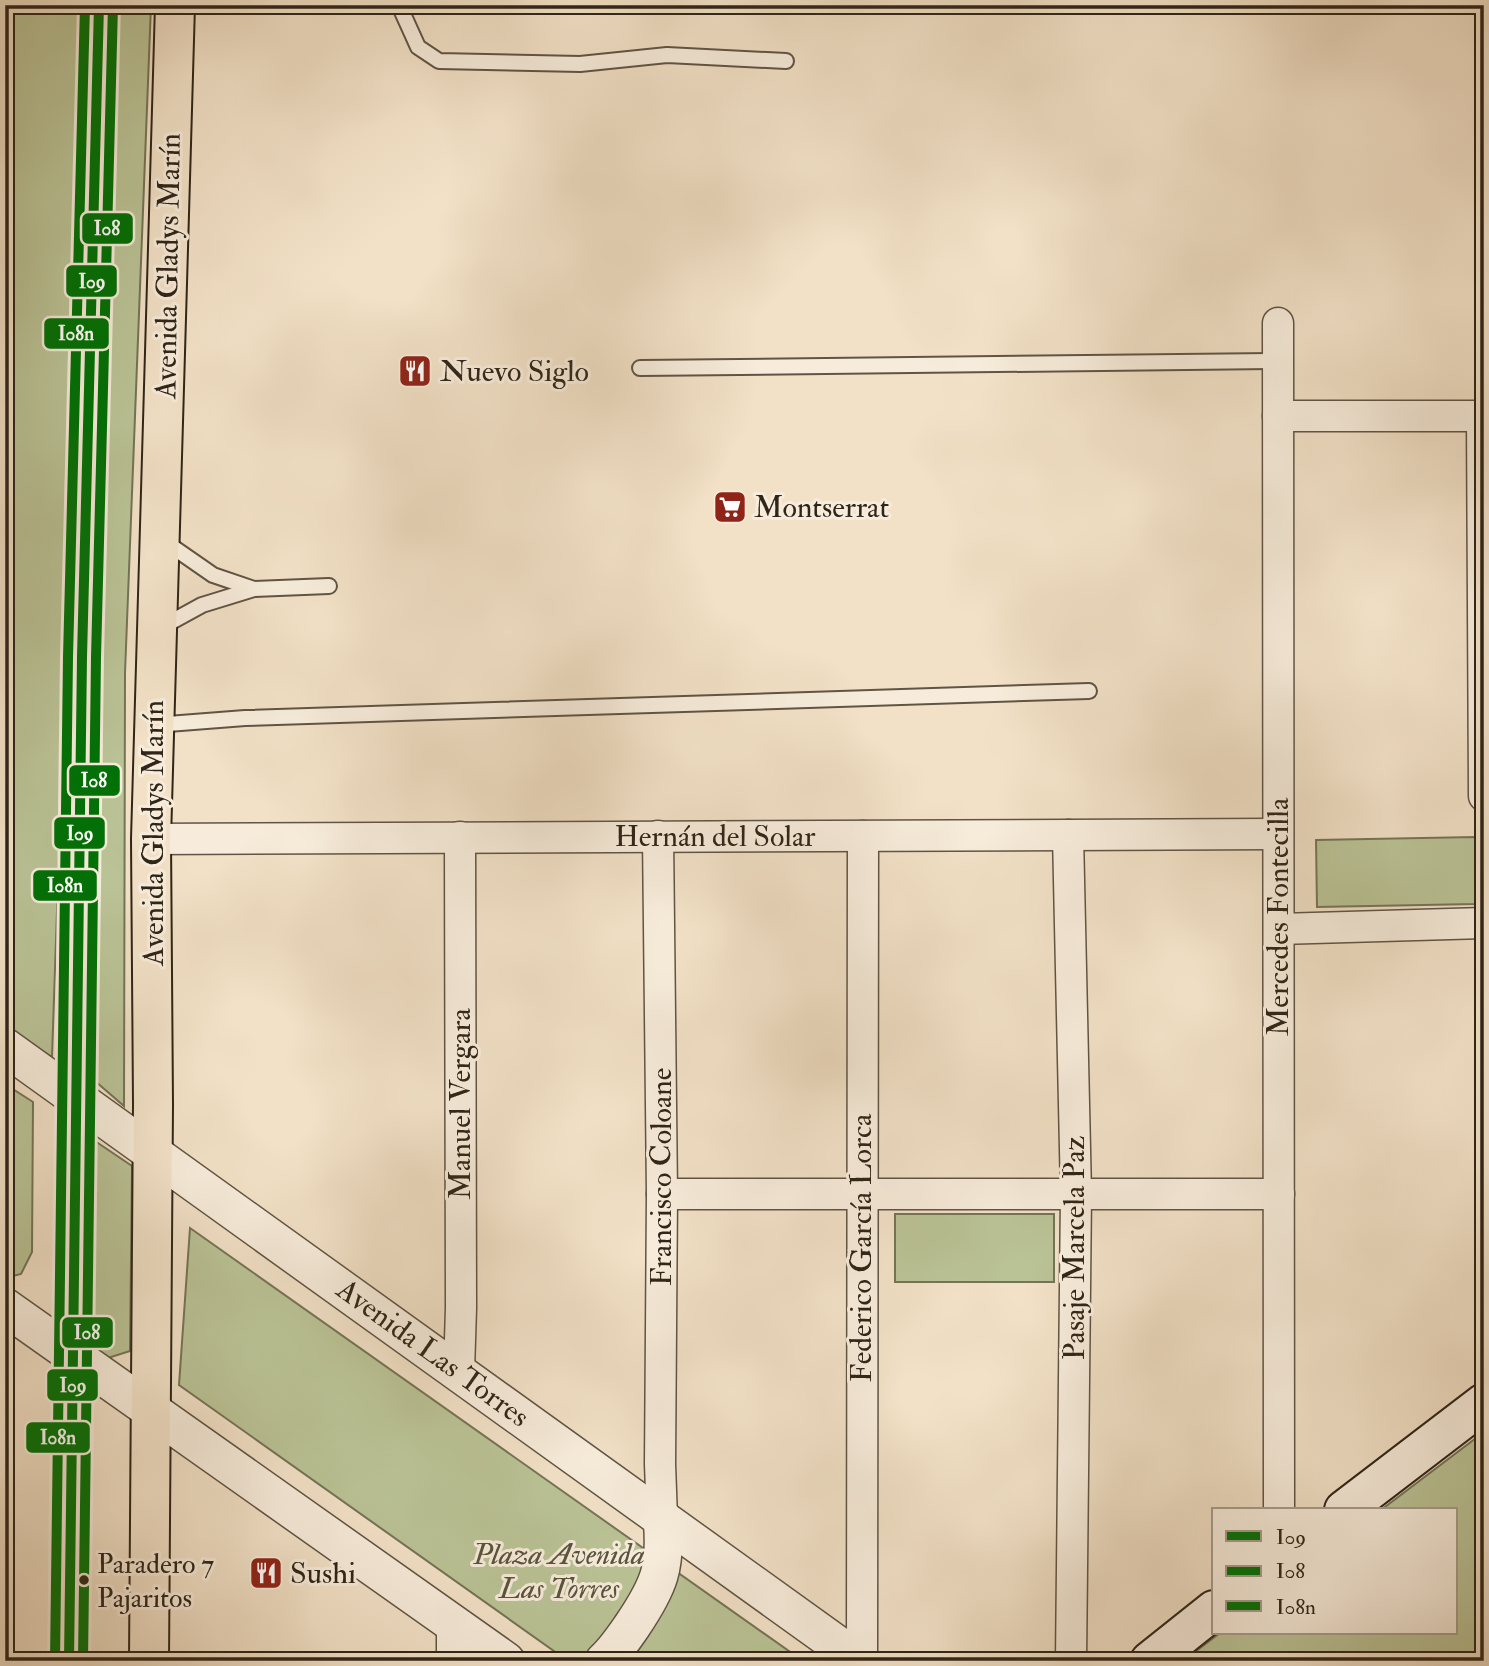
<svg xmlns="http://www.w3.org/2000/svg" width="1489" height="1666" font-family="'IM FELL Double Pica',serif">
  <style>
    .green { fill: #bac396; stroke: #747457; stroke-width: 2 }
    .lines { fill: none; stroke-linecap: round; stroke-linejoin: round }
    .service-casing { stroke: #605444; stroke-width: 18 }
    .minor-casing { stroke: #605444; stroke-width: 33 }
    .tertiary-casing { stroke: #605444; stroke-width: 40 }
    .secondary-casing { stroke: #2f2518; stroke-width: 42 }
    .primary-casing { stroke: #2f2518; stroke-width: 42 }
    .service { stroke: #f7ecdb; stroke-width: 14 }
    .minor { stroke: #f7ecdb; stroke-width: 30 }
    .tertiary { stroke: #f7ecdb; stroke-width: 37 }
    .secondary { stroke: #f7ecdb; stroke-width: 38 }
    .primary { stroke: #f2e1c7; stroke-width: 38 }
    .bus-1-casing { stroke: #f7ecdb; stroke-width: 16 }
    .bus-2-casing { stroke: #f7ecdb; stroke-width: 16 }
    .bus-3-casing { stroke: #f7ecdb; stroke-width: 16 }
    .bus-1 { stroke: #007106; stroke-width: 10 }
    .bus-2 { stroke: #007106; stroke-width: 10 }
    .bus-3 { stroke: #007106; stroke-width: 10 }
    .bus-dot { fill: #2f2518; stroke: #f7ecdb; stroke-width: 2.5 }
    .labels { text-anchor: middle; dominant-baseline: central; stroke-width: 6; stroke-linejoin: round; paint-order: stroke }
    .bus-label { font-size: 28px; fill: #2f2518; stroke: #f7ecdb; text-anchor: start }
    .street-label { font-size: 30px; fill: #2f2518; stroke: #f7ecdb }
    .poi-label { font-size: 30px; fill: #2f2518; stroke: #f7ecdb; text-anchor: start }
    .park-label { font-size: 30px; font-style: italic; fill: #59543e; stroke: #f7ecdb }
    .line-badge { stroke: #f7ecdb; stroke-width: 2.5 }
    .badge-label { font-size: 19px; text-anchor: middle; font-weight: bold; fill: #fff }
  </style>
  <rect width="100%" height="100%" fill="#f2e1c7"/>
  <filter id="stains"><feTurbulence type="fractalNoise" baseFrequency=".00286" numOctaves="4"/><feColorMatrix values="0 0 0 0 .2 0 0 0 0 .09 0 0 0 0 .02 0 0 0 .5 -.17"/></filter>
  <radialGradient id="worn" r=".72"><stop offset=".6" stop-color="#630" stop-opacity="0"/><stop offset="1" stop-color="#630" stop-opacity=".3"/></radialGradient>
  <g class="green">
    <path d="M6,5H88L52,1057L5,1029Z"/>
    <path d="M113,5H151L125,673L124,1106L95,1081L102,418Z"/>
    <path d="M1475,837L1476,904L1317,907L1316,840Z"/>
    <path d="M5,1084L33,1102L32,1252L21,1274L5,1278Z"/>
    <path d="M95,1141L132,1166L130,1351L105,1359L90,1351Z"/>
    <rect x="895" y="1214" width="159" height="68"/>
    <path d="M190,1228L803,1661H568L179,1385Z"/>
    <path d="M1484,1432V1661H1183L1220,1633H1456V1510H1381Z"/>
  </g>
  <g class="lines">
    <defs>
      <g id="service">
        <path d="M399,5L418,47L439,61L580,64L667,55L786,61"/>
        <path d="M640,368L1278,361"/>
        <path d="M164,541L213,575L254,589"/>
        <path d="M160,628L202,605L254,589L329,586"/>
        <path d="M155,725L245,718L1089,691"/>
        <path d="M69,1661L82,657L99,5"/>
      </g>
      <g id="minor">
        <path d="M1278,323L1279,1510"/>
        <path d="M1278,416H1484"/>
        <path d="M1482,416L1484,796"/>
        <path d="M1068,835L1076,1194L1071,1661"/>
        <path d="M658,836L662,1194L660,1464L662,1518"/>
        <path d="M151,839L1278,834"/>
        <path d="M1279,929L1484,923"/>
        <path d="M662,1194H1279"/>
        <path d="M459,1371L461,1308L460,837"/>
        <path d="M452,1661V1623"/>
        <path d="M862,1661L863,836"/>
      </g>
      <g id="tertiary">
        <path d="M5,1047L860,1661"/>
        <path d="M5,1307L506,1661"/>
        <path d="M604,1661C615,1651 623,1639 632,1626C659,1586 667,1567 662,1518"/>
      </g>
      <g id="secondary">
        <path d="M1344,1510L1484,1403"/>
        <path d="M1150,1661L1214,1610"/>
      </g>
      <path id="primary" d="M149,1661L153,1104L151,839L175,5"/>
    </defs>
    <use href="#service" class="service-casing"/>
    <use href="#minor" class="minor-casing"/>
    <use href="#tertiary" class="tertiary-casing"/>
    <use href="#secondary" class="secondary-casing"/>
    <use href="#primary" class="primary-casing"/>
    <use href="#service" class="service"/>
    <use href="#minor" class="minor"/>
    <use href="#tertiary" class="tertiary"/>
    <use href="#secondary" class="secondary"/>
    <use href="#primary" class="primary"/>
    <defs>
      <path id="bus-1" d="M69,1661L82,657L99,5"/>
      <path id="bus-2" d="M83,1661L96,657L113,5"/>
      <path id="bus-3" d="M55,1661L68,657L85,5"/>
    </defs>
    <use href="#bus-1" class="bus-1-casing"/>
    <use href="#bus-2" class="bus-2-casing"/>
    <use href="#bus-3" class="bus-3-casing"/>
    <use href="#bus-1" class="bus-1"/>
    <use href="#bus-2" class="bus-2"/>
    <use href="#bus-3" class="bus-3"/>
  </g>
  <defs>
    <symbol id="restaurant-square" viewBox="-11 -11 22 22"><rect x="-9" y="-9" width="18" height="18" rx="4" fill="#8f2418" stroke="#f7ecdb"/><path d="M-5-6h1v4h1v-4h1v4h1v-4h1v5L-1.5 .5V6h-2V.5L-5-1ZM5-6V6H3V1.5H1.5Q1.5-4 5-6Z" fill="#fff"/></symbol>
    <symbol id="supermarket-square" viewBox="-11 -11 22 22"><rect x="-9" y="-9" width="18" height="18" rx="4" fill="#8f2418" stroke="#f7ecdb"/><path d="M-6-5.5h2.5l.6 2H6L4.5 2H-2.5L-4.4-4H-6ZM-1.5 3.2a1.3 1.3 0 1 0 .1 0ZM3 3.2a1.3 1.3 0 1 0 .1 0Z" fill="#fff"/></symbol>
  </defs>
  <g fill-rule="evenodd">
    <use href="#restaurant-square" x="396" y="352" width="38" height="38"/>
    <use href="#supermarket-square" x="711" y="488" width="38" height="38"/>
    <use href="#restaurant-square" x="247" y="1554" width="38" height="38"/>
  </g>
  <circle class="bus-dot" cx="84" cy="1580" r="6"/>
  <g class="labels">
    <g class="bus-label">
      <text x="97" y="1564">Paradero 7<tspan x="97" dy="34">Pajaritos</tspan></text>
    </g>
    <g class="street-label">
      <text transform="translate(168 266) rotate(-89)">Avenida Gladys Marín</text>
      <text transform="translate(153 833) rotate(-90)">Avenida Gladys Marín</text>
      <text x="715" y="836">Hernán del Solar</text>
      <text transform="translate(1278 917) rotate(-90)">Mercedes Fontecilla</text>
      <text transform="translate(460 1104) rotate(-90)">Manuel Vergara</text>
      <text transform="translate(661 1177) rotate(-90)">Francisco Coloane</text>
      <text transform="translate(861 1248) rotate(-90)">Federico García Lorca</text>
      <text transform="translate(1074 1248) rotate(-90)">Pasaje Marcela Paz</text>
      <text transform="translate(433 1353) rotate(36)">Avenida Las Torres</text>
    </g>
    <g class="poi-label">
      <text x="440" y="371">Nuevo Siglo</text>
      <text x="754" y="507">Montserrat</text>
      <text x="290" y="1573">Sushi</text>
    </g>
    <g class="park-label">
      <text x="559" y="1554">Plaza Avenida<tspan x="559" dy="34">Las Torres</tspan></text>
    </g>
  </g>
  <g class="line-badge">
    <rect x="81" y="212" width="53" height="33" rx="7" fill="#007106"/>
    <rect x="65" y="264" width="53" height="34" rx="7" fill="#007106"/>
    <rect x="43" y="317" width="67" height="33" rx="7" fill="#007106"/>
    <rect x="68" y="764" width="53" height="33" rx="7" fill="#007106"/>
    <rect x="53" y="816" width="53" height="34" rx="7" fill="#007106"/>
    <rect x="32" y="869" width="66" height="33" rx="7" fill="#007106"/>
    <rect x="61" y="1316" width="53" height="33" rx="7" fill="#007106"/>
    <rect x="46" y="1368" width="53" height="34" rx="7" fill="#007106"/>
    <rect x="25" y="1421" width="66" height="33" rx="7" fill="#007106"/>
  </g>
  <g class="badge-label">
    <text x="107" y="235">I08</text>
    <text x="92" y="288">I09</text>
    <text x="76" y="340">I08n</text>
    <text x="94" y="787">I08</text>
    <text x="80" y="840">I09</text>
    <text x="65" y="892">I08n</text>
    <text x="87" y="1339">I08</text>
    <text x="73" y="1392">I09</text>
    <text x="58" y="1444">I08n</text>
  </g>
  <rect width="1489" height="1666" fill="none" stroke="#f2e1c7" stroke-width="28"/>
  <rect x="7" y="7" width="1475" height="1652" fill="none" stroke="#2f2518" stroke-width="3.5"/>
  <rect x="14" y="14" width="1461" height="1638" fill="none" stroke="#2f2518" stroke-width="2"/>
  <rect x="1212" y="1508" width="245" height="126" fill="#f7ecdb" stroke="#a79c8d" stroke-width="2"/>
  <rect x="1226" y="1531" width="35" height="10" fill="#007106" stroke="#a79c8d" stroke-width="2"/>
  <text x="1276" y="1544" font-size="21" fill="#2f2518">I09</text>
  <rect x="1226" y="1566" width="35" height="10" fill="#007106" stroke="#a79c8d" stroke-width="2"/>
  <text x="1276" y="1578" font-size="21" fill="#2f2518">I08</text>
  <rect x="1226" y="1601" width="35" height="10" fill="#007106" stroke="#a79c8d" stroke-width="2"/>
  <text x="1276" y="1614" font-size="21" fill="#2f2518">I08n</text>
  <rect width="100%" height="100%" filter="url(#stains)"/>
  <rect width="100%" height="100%" fill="url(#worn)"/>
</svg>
